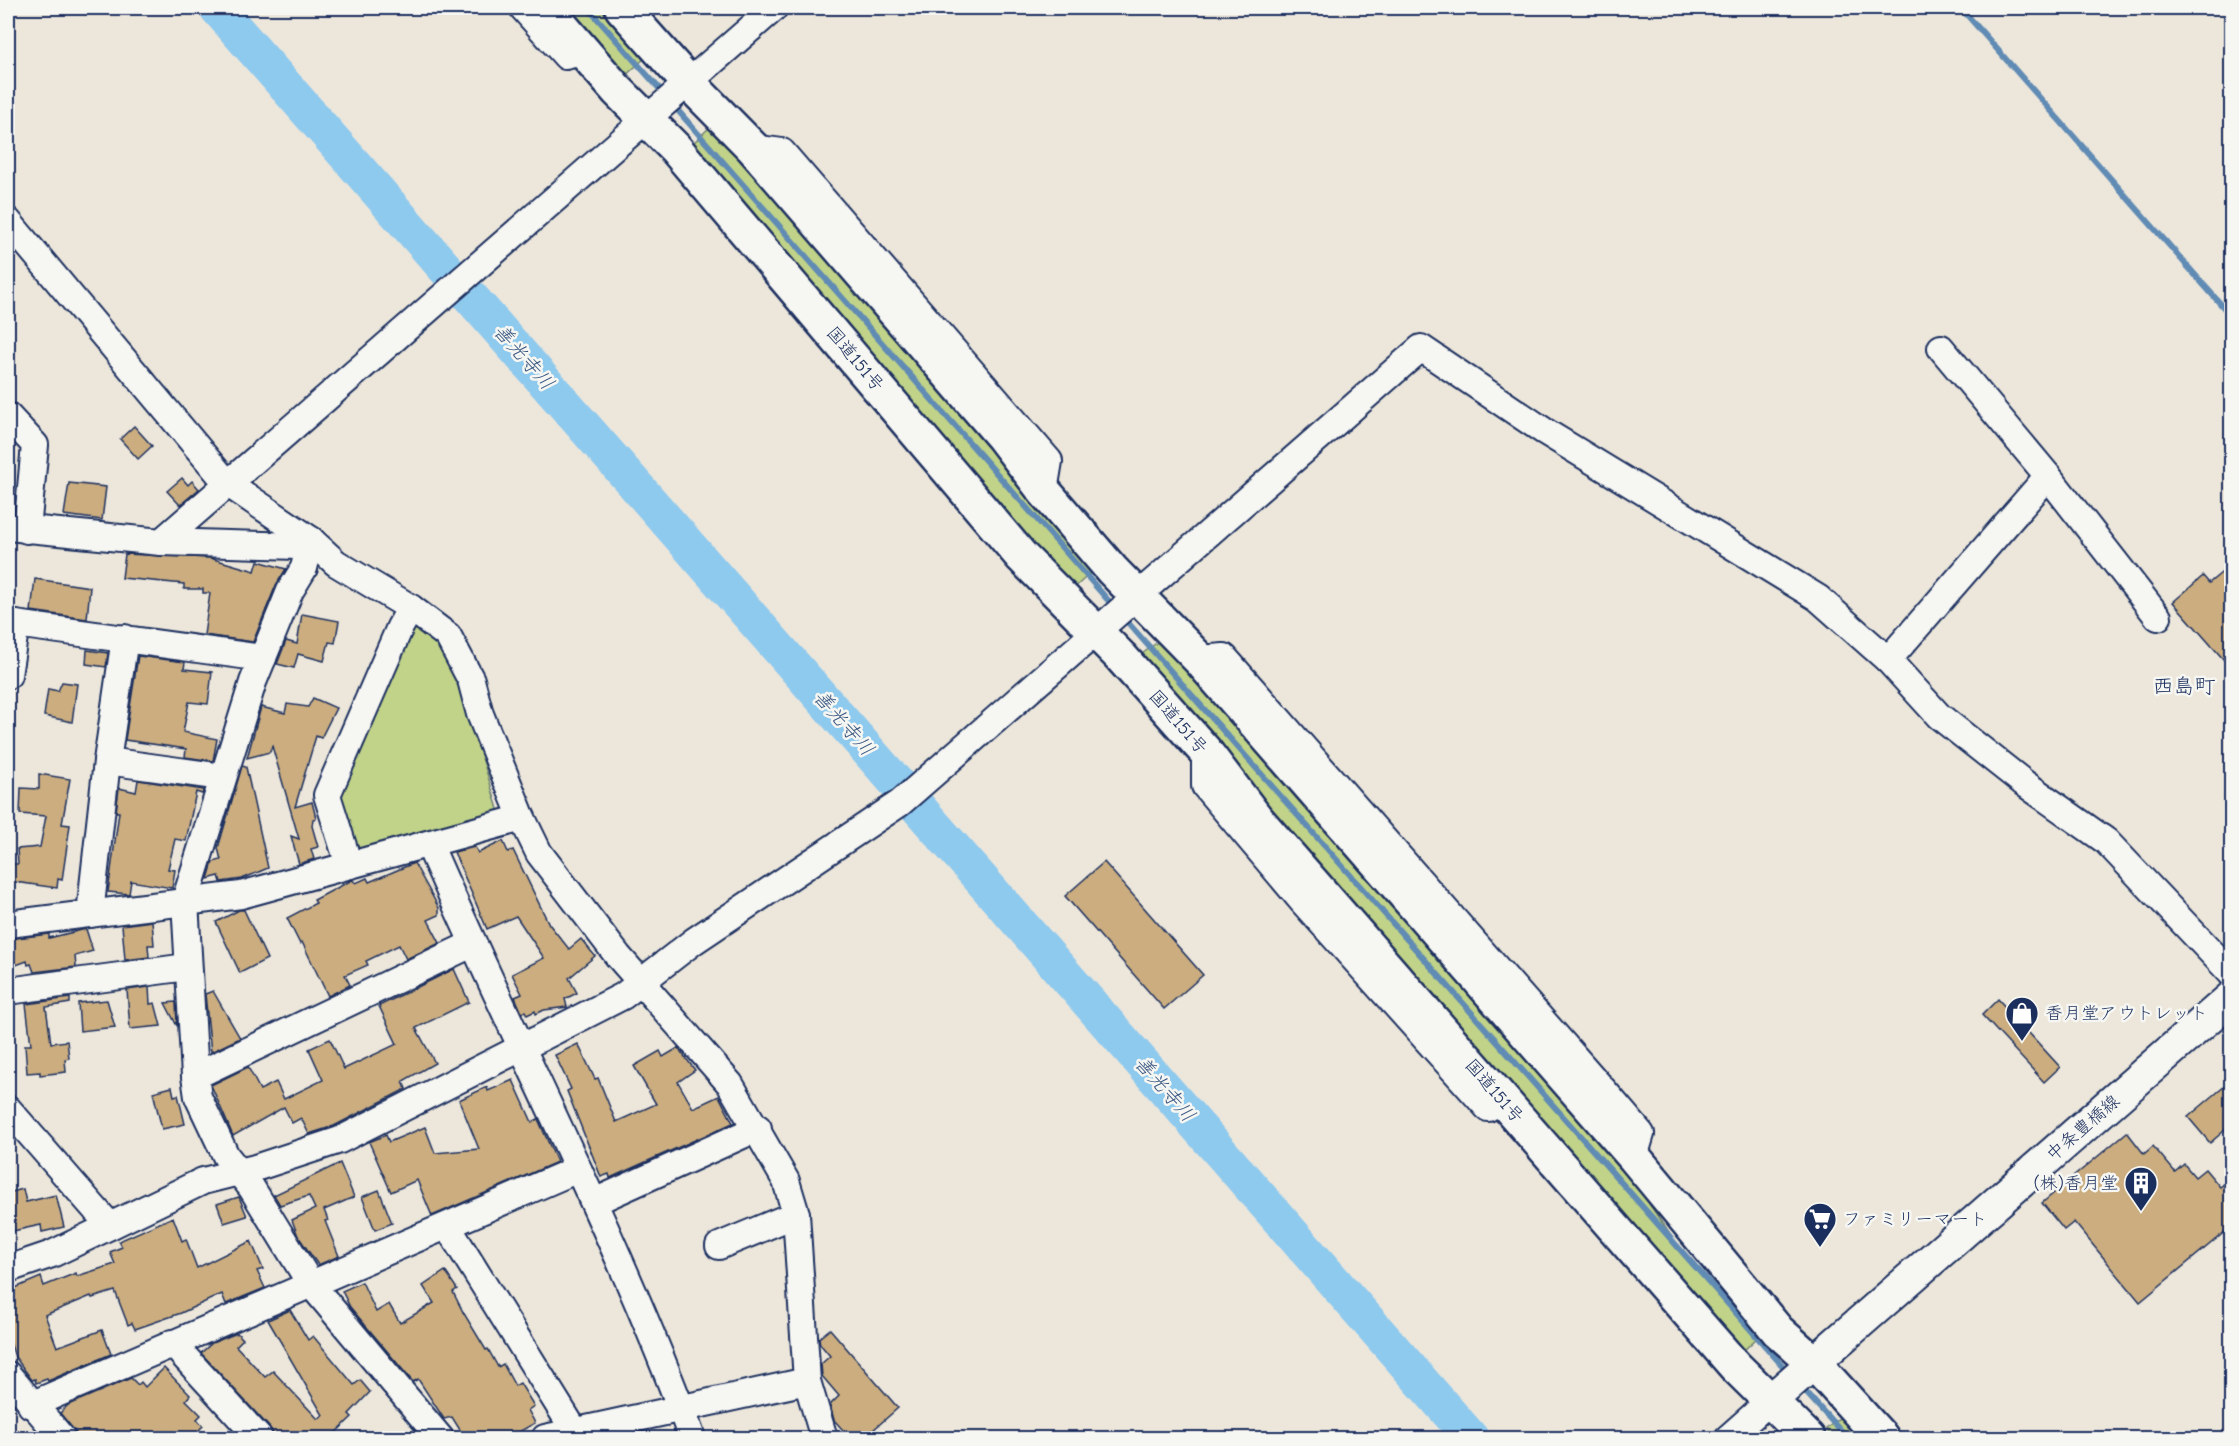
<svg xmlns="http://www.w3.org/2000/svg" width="2239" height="1446" font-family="'Comic Neue','Klee One',sans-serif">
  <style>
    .green { fill: #c1d388; stroke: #6e8173; stroke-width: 1.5 }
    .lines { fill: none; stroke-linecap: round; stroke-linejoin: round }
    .stream { stroke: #608bb4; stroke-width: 6 }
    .river { stroke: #8ec9ee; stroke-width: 36 }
    .building { fill: #cbad7f; stroke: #1b2f5e; stroke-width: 1.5 }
    .minor-casing { stroke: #1b2f5e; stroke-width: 30 }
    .major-casing { stroke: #1b2f5e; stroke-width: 36 }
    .highway-casing { stroke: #1b2f5e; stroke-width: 38 }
    .minor { stroke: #f6f6f2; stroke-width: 26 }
    .major { stroke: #f6f6f2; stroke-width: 32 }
    .highway { stroke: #f6f6f2; stroke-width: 33 }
    .labels { text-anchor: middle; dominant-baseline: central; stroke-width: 5; stroke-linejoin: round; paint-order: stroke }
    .street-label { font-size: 18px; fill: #1b2f5e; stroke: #f6f6f2 }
    .poi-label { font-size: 18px; fill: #1b2f5e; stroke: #f6f6f2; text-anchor: start }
    .water-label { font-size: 20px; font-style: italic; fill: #385682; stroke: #f6f6f2 }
    .quarter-label { font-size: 21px; fill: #1b2f5e; stroke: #f6f6f2 }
  </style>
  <rect width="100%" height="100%" fill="#ede7db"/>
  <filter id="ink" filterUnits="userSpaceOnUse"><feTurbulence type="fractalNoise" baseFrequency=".0167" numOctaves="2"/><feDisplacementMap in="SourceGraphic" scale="12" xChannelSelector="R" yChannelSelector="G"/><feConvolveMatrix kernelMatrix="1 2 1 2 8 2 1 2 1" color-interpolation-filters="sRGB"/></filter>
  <g filter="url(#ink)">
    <g class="green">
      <path d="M562,8H602L646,57L623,78Z"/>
      <path d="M711,126L964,408L1093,571L1073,589L822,307L772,236L691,145Z"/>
      <path d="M418,628L445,653L459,683L498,809L495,815L359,855L336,802L407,630Z"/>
      <path d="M1164,637L1611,1148L1684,1255L1758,1337L1741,1353L1291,842L1223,749L1142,654Z"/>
      <path d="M1845,1413L1867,1438H1834L1826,1429Z"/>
    </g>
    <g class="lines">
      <g class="stream">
        <path d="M588,8L665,95"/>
        <path d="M1961,8L2232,317"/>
        <path d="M673,105L1114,607"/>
        <path d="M1123,617L1788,1372"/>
        <path d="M1801,1387L1847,1438"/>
      </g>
      <path class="river" d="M217,8L1471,1438"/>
    </g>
    <g class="building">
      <path d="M134,426L152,446L138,459L120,439Z"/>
      <path d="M182,478L188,485L192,481L199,489L180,505L167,491Z"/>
      <path d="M69,483L106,487L102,520L64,515Z"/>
      <path d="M125,554L210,558L255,571L258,561L286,569L276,585L253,642L204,635L210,593H203V589H184V584L122,578Z"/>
      <path d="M2232,564V669L2173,602L2203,576L2209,583Z"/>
      <path d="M35,579L90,587L87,619L31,611Z"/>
      <path d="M302,614L339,621L335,643L329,642L324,661L298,654L294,668L277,664L286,641L297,644Z"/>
      <path d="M87,650L108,653L106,667L86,664Z"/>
      <path d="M138,656L185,662L184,669L212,672L208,704L189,702L183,732L217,739L213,761L185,757L186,749L125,740Z"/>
      <path d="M62,682L77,684L72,722L44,716L48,689L58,691Z"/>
      <path d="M313,698L336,708L321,738L316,736L295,807L312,802L316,818L313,819L312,826L318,847L311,849L314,859L299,864L291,836L299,839L272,746L270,752L247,758L261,707L285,713L287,704L308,707Z"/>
      <path d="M242,766L246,767L268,868L242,879L221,882L219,876L208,879L213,862L221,860L218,848Z"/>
      <path d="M39,774L70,779L62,824L70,825L62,880L58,879L57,888L8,881V864H18L17,849L40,847L46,816L20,814L21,788L39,789Z"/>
      <path d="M138,780L204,790L202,794L196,792L186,841L175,839L168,869L175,870L172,888L131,881L129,894L108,892L119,812H116L119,788L136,792Z"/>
      <path d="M503,841L508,852L513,850L549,924L569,949L581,939L595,956L569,978L577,993L565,999L567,1007L544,1010L536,1014L535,1011L527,1015L525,1011L522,1013L515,997L522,994L512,974L544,958L516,916L487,929L454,852L475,847L478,853Z"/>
      <path d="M1104,862L1203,975L1164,1009L1065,896Z"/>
      <path d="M414,863L439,908V915L428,920L440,943L406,959L399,945L366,961L368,965L345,975L350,985L328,996L302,942L300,944L287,918L316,903L314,900L352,880L356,883L367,878L369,882Z"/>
      <path d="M239,910H244L267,959L240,973L216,922Z"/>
      <path d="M152,921L154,945H148L149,957L125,960L122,925Z"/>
      <path d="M86,929L93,951L75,956L76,967L34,972L31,964L28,965L27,961L8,968V951L13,949L9,939L49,934V938Z"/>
      <path d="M454,969L469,1002L416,1028L435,1063L403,1081L406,1089L334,1126L309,1134L301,1118L292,1123L284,1107L233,1136L211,1085L248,1067L260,1090L276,1082L284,1099L323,1080L309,1049L330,1039L344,1069L397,1044L379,1006Z"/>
      <path d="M149,987L150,1004L155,1003L161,1026L130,1029L127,990Z"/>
      <path d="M213,991L240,1038L211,1052L205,994Z"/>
      <path d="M70,998V1003L46,1007L51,1043L67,1041L69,1058L65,1059L66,1072L40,1075V1072L27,1073L25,1045H31L26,1004Z"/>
      <path d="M1998,999L2060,1067L2044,1082L1982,1015Z"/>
      <path d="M107,1000L115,1027L80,1031L78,1003Z"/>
      <path d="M176,1002L177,1026L165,1003Z"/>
      <path d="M578,1044L595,1079L598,1078L616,1122L656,1104L634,1066L660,1051L663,1057L678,1048L695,1070L678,1082L693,1108L719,1096L733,1123L610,1178L609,1174L601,1177L567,1091L571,1089L555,1055Z"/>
      <path d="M513,1080L532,1122L538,1119L557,1162L432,1216L417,1180L391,1192L369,1142L386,1135L389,1142L425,1127L435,1153L479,1149L459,1100L487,1087L488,1091Z"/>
      <path d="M2232,1080V1124L2210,1143L2188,1117Z"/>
      <path d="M172,1087L174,1096L178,1095L185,1124L162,1129L153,1092Z"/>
      <path d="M2127,1132L2144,1154L2153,1146L2175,1172L2184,1164L2195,1177L2205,1169L2220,1187L2232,1178V1226L2140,1302L2074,1222L2064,1230L2042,1203Z"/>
      <path d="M340,1163L354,1197L324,1210L328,1220L325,1221L339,1256L318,1265L298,1236L292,1220L315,1209L309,1196L280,1205L274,1195Z"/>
      <path d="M23,1189L26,1202L56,1195L64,1227L42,1232L41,1225L8,1232V1193Z"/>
      <path d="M379,1190L392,1223L375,1230L362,1197Z"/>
      <path d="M239,1197L247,1216L224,1223L217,1204Z"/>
      <path d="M173,1217L182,1241L186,1239L197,1268L251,1241L263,1269L257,1271L265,1288L226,1304L222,1294L181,1313L135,1329L132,1323L128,1325L115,1291L92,1298L91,1296L45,1315L57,1347L102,1330L111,1354L48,1381L47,1379L36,1383L35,1379L32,1380L15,1357L8,1336V1291L41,1277L44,1286L76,1273L77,1276L115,1264L110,1252L122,1247L119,1241Z"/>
      <path d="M445,1271L457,1289L453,1292L463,1312L486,1350L488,1349L498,1367L503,1364L515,1386L520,1383L534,1406L528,1410L535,1423L512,1436L510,1432L497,1438H465L452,1417L444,1419L418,1379L413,1382L350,1307L342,1291L362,1282L376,1312L389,1304L400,1323L434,1303L423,1286Z"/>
      <path d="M290,1310L308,1340L313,1336L354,1385L360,1380L370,1392L349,1414L352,1417L330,1438H276L270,1428L201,1353L212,1343L237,1333L243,1339L236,1346L265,1377L273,1371L318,1419L323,1415L268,1320Z"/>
      <path d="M830,1329L898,1408L864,1438H850L834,1420L830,1405L839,1396L822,1376L821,1364L830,1356L820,1344L819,1338Z"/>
      <path d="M164,1368L190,1395L186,1400L201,1415L197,1419L203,1426L199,1430L208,1438H80L60,1413L68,1405L131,1378L138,1385L141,1382L145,1387Z"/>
    </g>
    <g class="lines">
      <defs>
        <g id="minor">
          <path d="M523,8L566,56L582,52"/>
          <path d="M753,148L782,152L1049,461L1044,491"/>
          <path d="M8,221L227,483L311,540L336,563L411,608L448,636L471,680L480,714L522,818L539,853L618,956L730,1084L786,1181L796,1214L807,1381L824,1438"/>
          <path d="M1941,348L2048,476L2158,617"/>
          <path d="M8,416L35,445L27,530"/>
          <path d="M8,527L161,542L298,546L311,540"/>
          <path d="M311,540L304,568L290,591L253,682L185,901L195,1076L198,1097L226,1156L251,1187L310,1283L440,1438"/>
          <path d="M161,542L774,8"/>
          <path d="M8,623L263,658"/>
          <path d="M1199,659L1224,657L1606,1093L1641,1134L1634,1157"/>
          <path d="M1888,660L2048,476"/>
          <path d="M8,675L16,624"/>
          <path d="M1205,751V786L1303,902L1488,1108"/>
          <path d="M107,761L222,777"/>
          <path d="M429,844C515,1043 617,1235 692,1438"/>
          <path d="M349,865L327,795L400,627L411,608"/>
          <path d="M90,914L107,761L125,638"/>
          <path d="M8,924L241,895L522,818"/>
          <path d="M8,991L187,967"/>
          <path d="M195,1076L472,944"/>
          <path d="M8,1109L110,1226"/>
          <path d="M594,1202L758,1128"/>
          <path d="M448,1227L579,1438"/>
          <path d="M719,1246L796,1214"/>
          <path d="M8,1269L52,1254L203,1181L255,1168L340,1140L623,996L694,941L900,803L1421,348L1544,431L1818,598L1888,660L1939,716L2024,783L2106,841L2232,974"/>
          <path d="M172,1343L259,1438"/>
          <path d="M8,1375L62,1438"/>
          <path d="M31,1405L578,1169"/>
          <path d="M545,1438L807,1381"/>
          <path d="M1728,1438L1771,1400"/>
        </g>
        <path id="major" d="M1771,1400L2232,997"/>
        <g id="highway">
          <path d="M546,8L617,90L675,148L1022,557L1121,657L1205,751L1256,818L1735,1366L1808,1438"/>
          <path d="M622,8L687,81L753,148L1002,436L1044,491L1112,570L1199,659L1634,1157L1778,1331L1814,1363L1882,1438"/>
        </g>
      </defs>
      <use href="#minor" class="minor-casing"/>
      <use href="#major" class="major-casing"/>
      <use href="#highway" class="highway-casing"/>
      <use href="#minor" class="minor"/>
      <use href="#major" class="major"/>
      <use href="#highway" class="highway"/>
    </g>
  </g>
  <defs>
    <symbol id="shop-pin" viewBox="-11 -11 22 30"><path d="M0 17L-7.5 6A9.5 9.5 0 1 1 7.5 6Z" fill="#1b2f5e" stroke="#f6f6f2"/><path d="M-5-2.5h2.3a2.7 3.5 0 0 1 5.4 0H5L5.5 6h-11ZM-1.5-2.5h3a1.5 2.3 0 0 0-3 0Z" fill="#fff"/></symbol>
    <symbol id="building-pin" viewBox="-11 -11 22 30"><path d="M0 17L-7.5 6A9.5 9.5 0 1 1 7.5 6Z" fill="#1b2f5e" stroke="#f6f6f2"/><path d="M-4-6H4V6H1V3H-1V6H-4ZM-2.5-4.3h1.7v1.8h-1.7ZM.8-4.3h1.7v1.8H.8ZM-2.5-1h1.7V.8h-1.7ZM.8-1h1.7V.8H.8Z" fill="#fff"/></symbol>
    <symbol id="supermarket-pin" viewBox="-11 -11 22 30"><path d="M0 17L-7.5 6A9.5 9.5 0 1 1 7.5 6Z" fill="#1b2f5e" stroke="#f6f6f2"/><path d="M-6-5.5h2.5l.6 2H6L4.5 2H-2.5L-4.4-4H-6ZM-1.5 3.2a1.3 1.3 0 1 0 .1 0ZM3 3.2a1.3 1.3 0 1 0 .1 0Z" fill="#fff"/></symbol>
  </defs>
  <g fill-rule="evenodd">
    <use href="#shop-pin" x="2003" y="994" width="38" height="52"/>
    <use href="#building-pin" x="2122" y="1164" width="38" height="52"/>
    <use href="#supermarket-pin" x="1801" y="1200" width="38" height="52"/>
  </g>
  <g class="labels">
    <g class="street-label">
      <text transform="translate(855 359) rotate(50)">国道151号</text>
      <text transform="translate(1178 722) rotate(49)">国道151号</text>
      <text transform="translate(1494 1091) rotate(49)">国道151号</text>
      <text transform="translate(2083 1128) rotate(-41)">中条豊橋線</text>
    </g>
    <g class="poi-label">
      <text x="2045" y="1013">香月堂アウトレット</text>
      <text x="2118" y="1183" text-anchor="end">(株)香月堂</text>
      <text x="1843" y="1219">ファミリーマート</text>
    </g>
    <g class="water-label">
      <text transform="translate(524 357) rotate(49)">善光寺川</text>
      <text transform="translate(844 723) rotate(49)">善光寺川</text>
      <text transform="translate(1165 1089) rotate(49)">善光寺川</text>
    </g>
    <g class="quarter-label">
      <text x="2184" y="686">西島町</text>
    </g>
  </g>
  <rect width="2239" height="1446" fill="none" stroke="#f6f6f2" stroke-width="30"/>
  <rect x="15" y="15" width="2209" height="1416" fill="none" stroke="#1b2f5e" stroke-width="2" filter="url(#ink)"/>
</svg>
